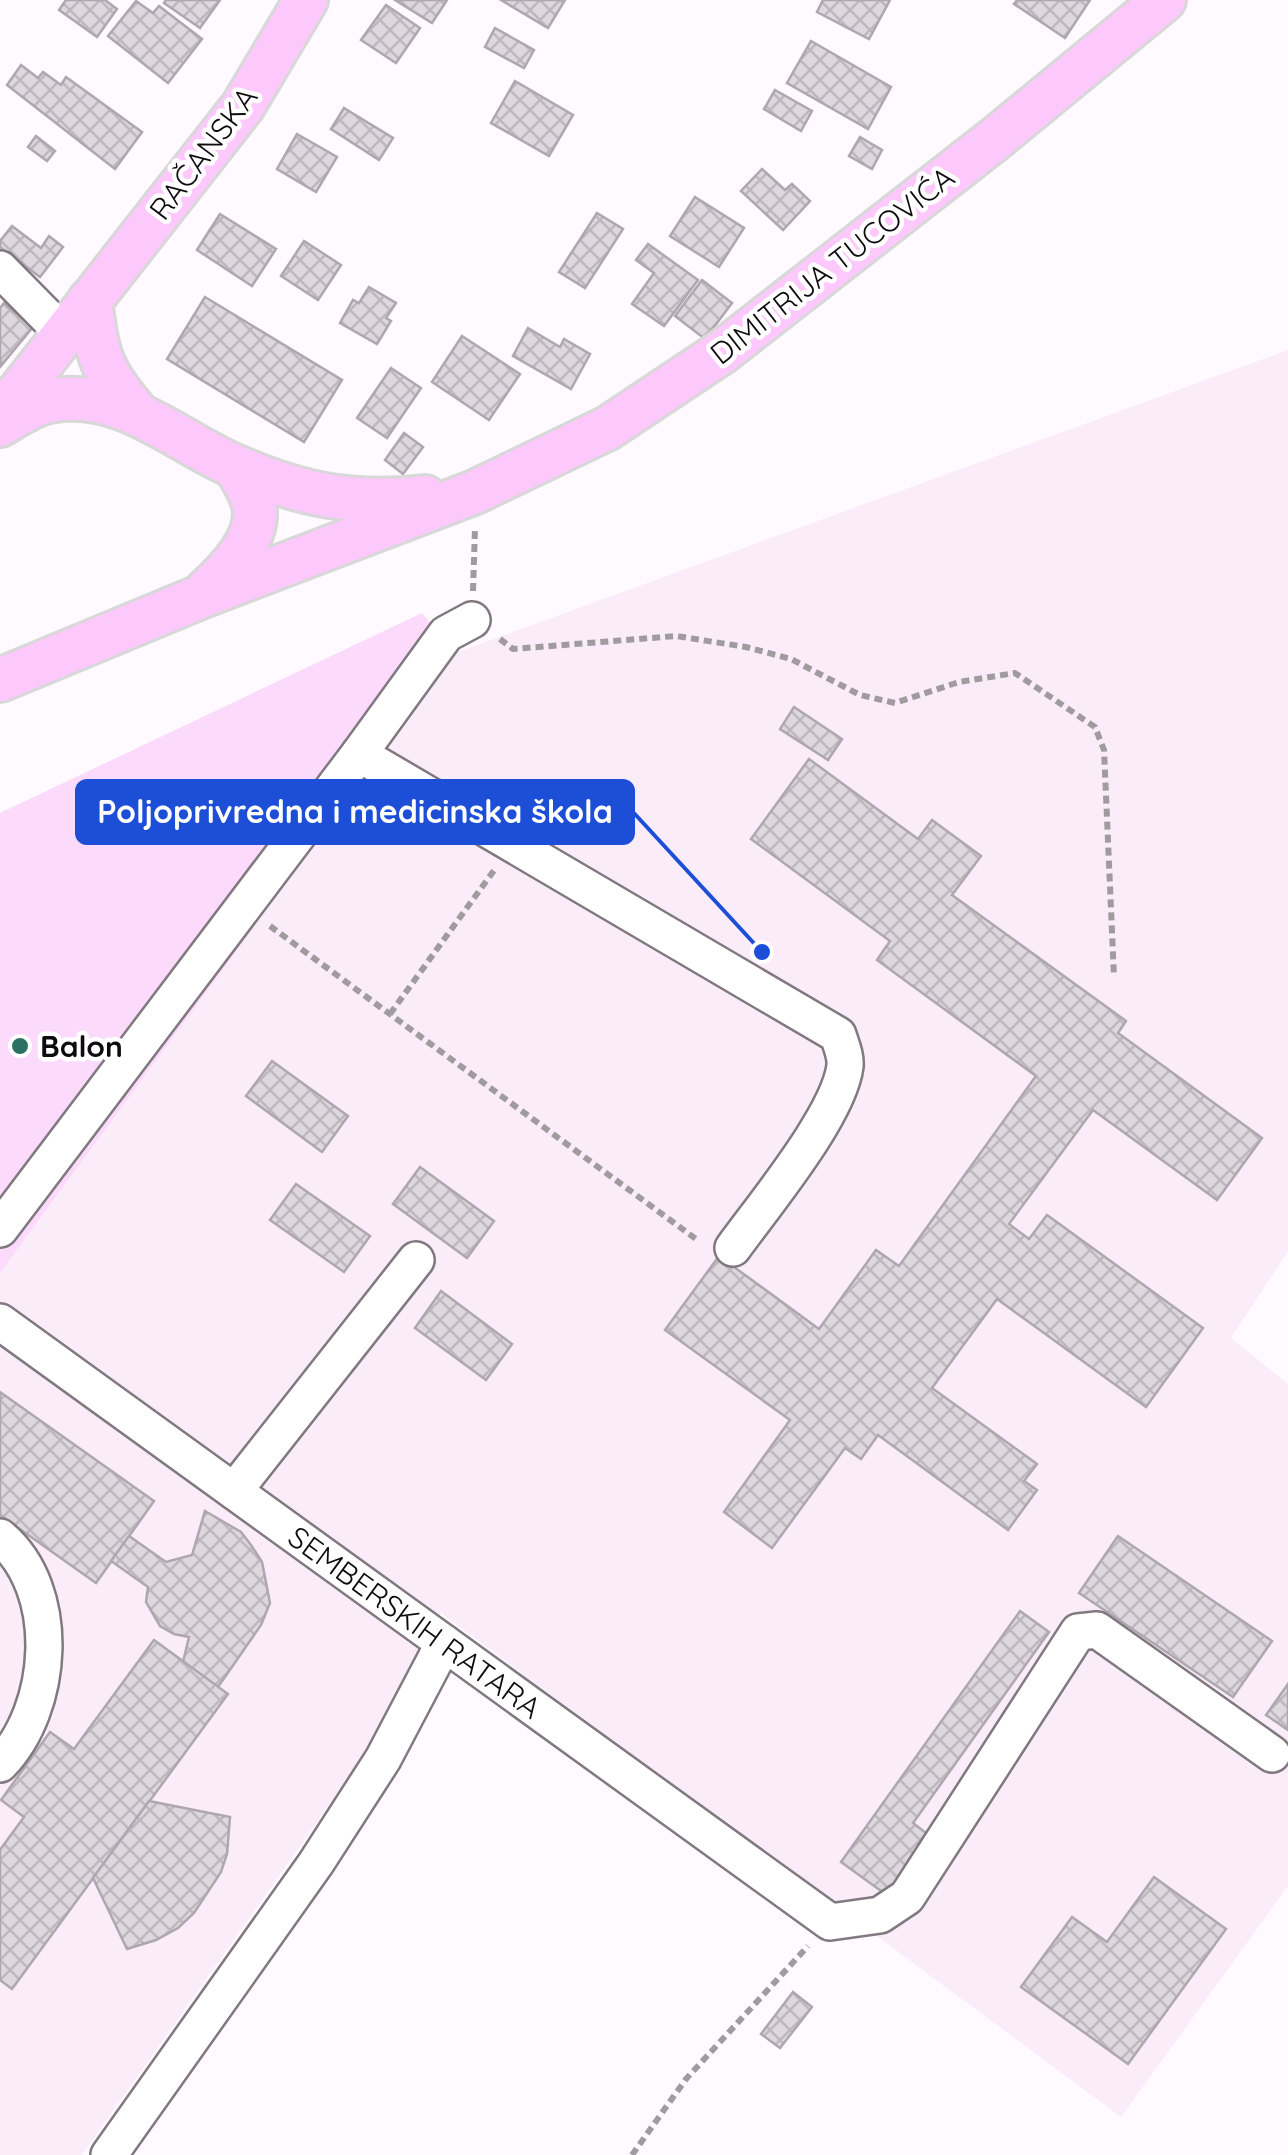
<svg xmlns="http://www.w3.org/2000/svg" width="1288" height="2155" font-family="Quicksand,sans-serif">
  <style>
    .built { fill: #fbecfa }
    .park { fill: #fcdafb }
    .building { fill: url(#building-cross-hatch); stroke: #afa7af; stroke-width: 2.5 }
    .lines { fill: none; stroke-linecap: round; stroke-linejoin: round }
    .minor-casing { stroke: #817980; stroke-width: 40 }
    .major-casing { stroke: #d8d8d8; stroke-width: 48 }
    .path { stroke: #9f9b9f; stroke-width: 6; stroke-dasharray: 8 5; stroke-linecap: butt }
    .minor { stroke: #fff; stroke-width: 35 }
    .major { stroke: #fdc8fc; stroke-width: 42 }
    .poi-dot { fill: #2d7163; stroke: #fff; stroke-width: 4 }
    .labels { text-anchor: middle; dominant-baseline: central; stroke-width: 9; stroke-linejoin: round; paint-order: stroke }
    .street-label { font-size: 30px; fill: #0e0b0e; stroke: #fff }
    .poi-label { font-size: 30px; font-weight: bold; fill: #0e0b0e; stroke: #fff; text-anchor: start }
    .leader { fill: none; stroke: #1d4ed8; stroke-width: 4 }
    .callout-dot { fill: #1d4ed8; stroke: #fff; stroke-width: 4 }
    .callout { fill: #1d4ed8; stroke: #1d4ed8; stroke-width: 4 }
    .callout-label { font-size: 32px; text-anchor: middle; font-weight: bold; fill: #fff }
  </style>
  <defs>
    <pattern id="building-cross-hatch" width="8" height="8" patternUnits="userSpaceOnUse" patternTransform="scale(2.5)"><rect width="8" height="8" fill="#dfd7de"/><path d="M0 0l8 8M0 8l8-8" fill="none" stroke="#beb7bd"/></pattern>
  </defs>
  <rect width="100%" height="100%" fill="#fffaff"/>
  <path class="built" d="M1288,350V1251L1231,1338L1288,1384V1886L1121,2117L441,1613L358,1764L82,2155H0V1273L455,653Z"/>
  <path class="park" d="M422,613L455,653L0,1273V813Z"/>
  <g class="building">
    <path d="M66,0H105L117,9L97,37L59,10Z"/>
    <path d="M166,0H220L200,28L164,3Z"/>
    <path d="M395,0H447L432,23Z"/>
    <path d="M501,0H565L548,28Z"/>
    <path d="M823,0H890L869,39L817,12Z"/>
    <path d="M1017,0H1090L1065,38L1014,4Z"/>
    <path d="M136,1L153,13L159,6L202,39L168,83L108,36Z"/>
    <path d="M386,5L420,28L396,63L361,40Z"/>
    <path d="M495,28L534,50L524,68L485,47Z"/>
    <path d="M811,41L891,87L868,129L787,83Z"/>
    <path d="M21,65L38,78L43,72L61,85L66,77L142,132L115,169L7,85Z"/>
    <path d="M515,81L573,115L549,156L491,123Z"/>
    <path d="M775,90L812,111L801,131L764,109Z"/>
    <path d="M344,108L393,138L379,160L331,129Z"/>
    <path d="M297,134L337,157L316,192L277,169Z"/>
    <path d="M36,136L55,151L47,161L28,147Z"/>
    <path d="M860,137L882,150L872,169L849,156Z"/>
    <path d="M762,169L785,190L792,184L810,201L783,230L741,191Z"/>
    <path d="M695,197L744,228L719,267L670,236Z"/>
    <path d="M597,213L623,229L585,288L559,272Z"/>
    <path d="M220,214L276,249L252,286L197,250Z"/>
    <path d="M12,226L41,248L49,236L63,247L40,277L0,247V241Z"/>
    <path d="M304,241L341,265L318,300L281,276Z"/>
    <path d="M648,244L698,280L664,326L632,304L654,273L636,260Z"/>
    <path d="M702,280L732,303L705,339L675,316Z"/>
    <path d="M369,287L396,303L386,318L391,321L377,344L340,323L353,300L359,303Z"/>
    <path d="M205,297L342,380L304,442L167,359Z"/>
    <path d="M4,303L33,327L0,367V308Z"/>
    <path d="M528,328L560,347L564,339L590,354L571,389L513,356Z"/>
    <path d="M462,336L520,374L489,420L432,382Z"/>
    <path d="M391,368L421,388L387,438L357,418Z"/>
    <path d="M404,433L423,447L403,474L385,460Z"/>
    <path d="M794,707L842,739L828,760L780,729Z"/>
    <path d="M809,759L918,839L932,820L981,856L952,895L1126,1021L1118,1033L1262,1138L1217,1200L1093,1110L1009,1224L1029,1239L1047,1215L1203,1328L1146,1407L997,1299L932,1388L1037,1464L1024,1481L1037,1490L1008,1530L878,1435L861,1459L845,1448L772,1548L724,1512L790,1420L665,1330L719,1256L819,1329L876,1250L899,1266L1036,1076L877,960L890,941L751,839Z"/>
    <path d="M272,1061L348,1116L322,1152L246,1096Z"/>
    <path d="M420,1167L494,1221L467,1258L393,1204Z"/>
    <path d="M296,1184L370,1236L344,1272L270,1220Z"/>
    <path d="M441,1291L512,1344L486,1380L415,1328Z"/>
    <path d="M0,1392L154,1501L96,1583L0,1515Z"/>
    <path d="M205,1511L241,1532L251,1545L262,1562L270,1603L261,1625L218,1687L183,1662L189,1637L174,1634L160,1626L146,1602L148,1587L111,1561L129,1536L166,1562L192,1555Z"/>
    <path d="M1118,1536L1272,1641L1233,1697L1079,1593Z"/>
    <path d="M1020,1611L1049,1632L913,1823L930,1836L888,1896L841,1862Z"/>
    <path d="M154,1640L228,1694L12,1989L0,1980V1850L24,1817L1,1800L50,1732L74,1749Z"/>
    <path d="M1288,1684V1730L1266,1715Z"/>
    <path d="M149,1801L230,1817L227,1854L221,1872L194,1913L178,1928L156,1940L127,1949L93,1878Z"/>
    <path d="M1154,1877L1226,1929L1128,2064L1021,1987L1072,1917L1107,1942Z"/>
    <path d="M793,1992L812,2007L780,2048L761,2034Z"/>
  </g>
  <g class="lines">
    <defs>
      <g id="minor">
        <path d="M0,269L64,334"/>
        <path d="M359,754L838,1035C841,1045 846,1056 845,1066C839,1115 764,1205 733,1248"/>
        <path d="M0,1229L359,754L446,634L472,620"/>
        <path d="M0,1322L830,1922L880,1915L907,1897L1078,1632L1097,1630L1272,1754"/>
        <path d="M234,1491L416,1260"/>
        <path d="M0,1537C63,1590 54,1709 0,1764"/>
        <path d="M109,2155L316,1863L383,1759L444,1643"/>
      </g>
      <g id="major">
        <path d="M90,300C97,355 100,370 137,413"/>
        <path d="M0,416L243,106L306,0"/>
        <path d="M0,425C17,415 35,402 55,400C126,390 178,443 239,468C304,496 355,505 425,497"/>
        <path d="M206,591C227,572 256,543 255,512C254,496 244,481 236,468"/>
        <path d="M0,680L200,597L475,492L608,428L722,352L995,139L1164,0"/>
      </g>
    </defs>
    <use href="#minor" class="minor-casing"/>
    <use href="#major" class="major-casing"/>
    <g class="path">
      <path d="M473,591L475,528"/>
      <path d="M500,639L513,649L676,636L746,647L791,659L860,695L895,703L959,682L1015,673L1095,727L1104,750L1114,977"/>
      <path d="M270,926L696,1239"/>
      <path d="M390,1014L495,869"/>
      <path d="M632,2155L686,2079L808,1946"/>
    </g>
    <use href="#minor" class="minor"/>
    <use href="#major" class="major"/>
  </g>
  <circle class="poi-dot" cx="20" cy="1046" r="10"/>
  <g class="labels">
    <g class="street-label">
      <text transform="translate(203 153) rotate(-53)">RAČANSKA</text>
      <text transform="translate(832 265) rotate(-38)">DIMITRIJA TUCOVIĆA</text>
      <text transform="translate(415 1622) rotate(36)">SEMBERSKIH RATARA</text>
    </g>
    <g class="poi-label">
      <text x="40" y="1046">Balon</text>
    </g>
  </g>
  <path class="leader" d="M762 952L633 812"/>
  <circle class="callout-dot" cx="762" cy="952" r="10"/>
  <rect class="callout" x="77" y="781" width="556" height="62" rx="10"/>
  <g class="callout-label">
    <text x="355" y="823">Poljoprivredna i medicinska škola</text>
  </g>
</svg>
